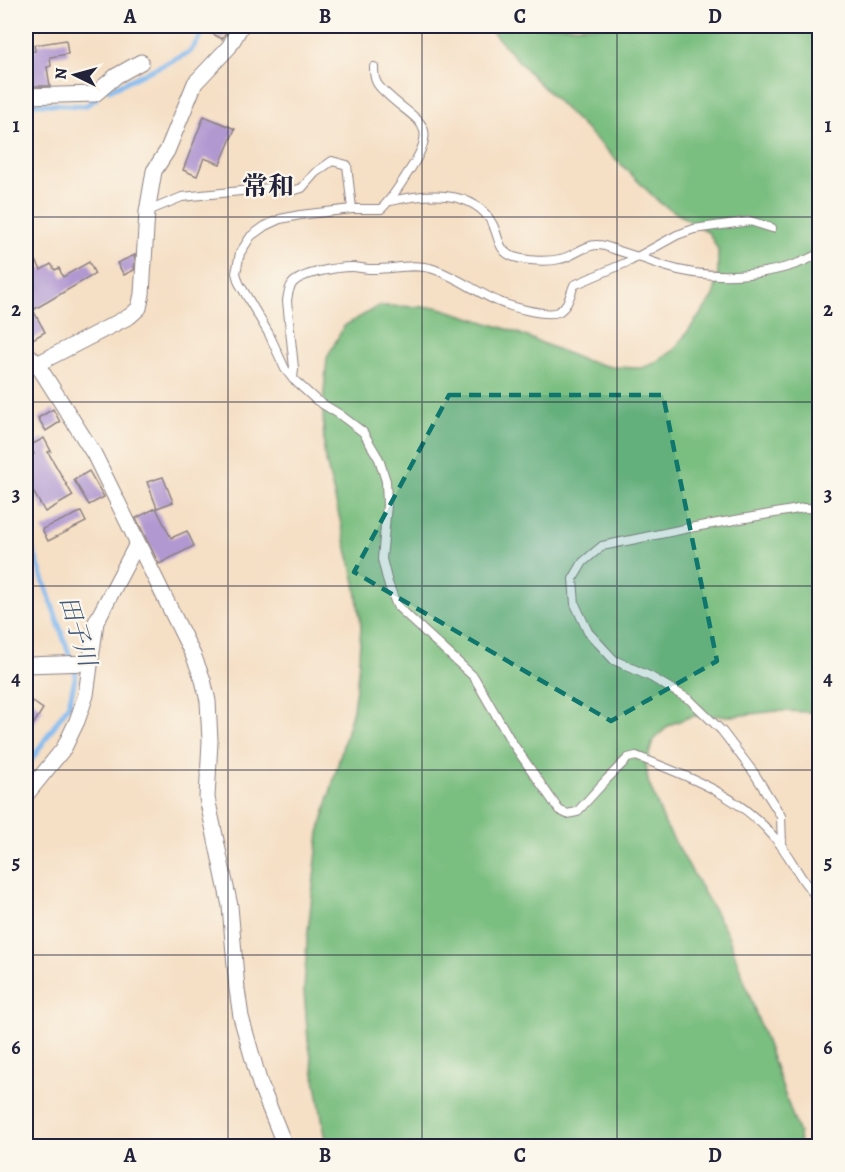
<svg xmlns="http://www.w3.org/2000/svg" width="845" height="1172" font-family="Alegreya,'Noto Serif JP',serif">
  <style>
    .forest { fill: #7abe80; stroke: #4e705e; stroke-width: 1.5 }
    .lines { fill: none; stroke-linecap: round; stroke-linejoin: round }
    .stream { stroke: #7fb9f0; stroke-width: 5 }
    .building { fill: #b198d1 }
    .service-casing { stroke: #8c8080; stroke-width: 10 }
    .minor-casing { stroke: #8c8080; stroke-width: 17 }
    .service { stroke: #fff; stroke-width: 8 }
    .minor { stroke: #fff; stroke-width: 15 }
    .marked { fill: #0f766e; fill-opacity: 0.2; stroke: #0f766e; stroke-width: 4.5; stroke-dasharray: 12 8; stroke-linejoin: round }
    .grid { fill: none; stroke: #22223b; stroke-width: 1.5; stroke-opacity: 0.55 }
    .labels { text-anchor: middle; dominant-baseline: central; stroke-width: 4.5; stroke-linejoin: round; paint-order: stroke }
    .water-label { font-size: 24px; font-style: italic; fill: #43577a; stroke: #fbf7ec }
    .quarter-label { font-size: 26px; font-weight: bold; fill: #22223b; stroke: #fbf7ec }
    .neatline { fill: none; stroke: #22223b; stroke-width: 2 }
    .grid-label { font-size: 20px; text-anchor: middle; font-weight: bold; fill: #22223b }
  </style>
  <rect width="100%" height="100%" fill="#fbf7ec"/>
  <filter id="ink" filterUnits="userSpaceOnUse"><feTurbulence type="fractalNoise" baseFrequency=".0167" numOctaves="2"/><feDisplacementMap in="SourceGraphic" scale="12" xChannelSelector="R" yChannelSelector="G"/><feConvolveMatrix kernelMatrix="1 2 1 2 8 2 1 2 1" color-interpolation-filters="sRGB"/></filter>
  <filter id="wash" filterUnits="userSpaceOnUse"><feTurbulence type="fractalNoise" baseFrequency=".008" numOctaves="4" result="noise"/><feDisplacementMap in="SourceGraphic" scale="24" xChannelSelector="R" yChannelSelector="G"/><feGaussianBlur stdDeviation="1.35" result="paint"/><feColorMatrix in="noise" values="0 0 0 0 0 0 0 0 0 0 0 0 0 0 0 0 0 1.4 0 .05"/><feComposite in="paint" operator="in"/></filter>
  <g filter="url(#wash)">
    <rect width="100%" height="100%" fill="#f5dfc5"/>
    <path class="forest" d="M487,26H819V710L811,712L776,711L734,716H692L669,725L653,741L646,764L648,781L665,824L728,935L799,1134L800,1146H327L308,1040L304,991L307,940L319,833L353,709L358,673L361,626L355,582L324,453L323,404L327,358L344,326L379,306L437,307L513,331L583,360L611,367L642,368L655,363L674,350L714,296L718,271V250L709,233L660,203L534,78Z"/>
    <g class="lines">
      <g class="stream">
        <path d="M109,90L190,52L207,26"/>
        <path d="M26,103L85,106L96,99"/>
        <path d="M26,530L76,674L69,704L26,768"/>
      </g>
    </g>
    <g id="blocks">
      <g class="building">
        <path d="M198,26H230L222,39Z"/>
        <path d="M66,40L68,54L50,57L51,66L47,67L50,86H26V53L35,51L34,45Z"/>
        <path d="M204,116L235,129L220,164L204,158L197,176L183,170Z"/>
        <path d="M26,241L41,270L51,264L55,270L59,268L63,277L89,262L95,274L33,310L45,332L26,343Z"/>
        <path d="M135,255L134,270L124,275L117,263Z"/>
        <path d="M53,409L60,422L46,431L38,418Z"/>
        <path d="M44,438L51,451L48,452L73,496L45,512L26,479V458L34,454L29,446Z"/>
        <path d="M89,471L104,497L89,505L74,480Z"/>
        <path d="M163,477L173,502L157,508L147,482Z"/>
        <path d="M156,508L171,538L187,531L194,546L159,564L136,518Z"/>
        <path d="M81,512L86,522L48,541L42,529Z"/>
        <path d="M26,697L43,709L26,736Z"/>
      </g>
    </g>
  </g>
  <g filter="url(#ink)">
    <use href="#blocks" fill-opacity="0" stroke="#8c8080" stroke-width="1.5"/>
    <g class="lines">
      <defs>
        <g id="service">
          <path d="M374,67C374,72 374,77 376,81C378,87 384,91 388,95C418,123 440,123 411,168C401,183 393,198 381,209H352L300,215L280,219L265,226L251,236L240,253L236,273L239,283L269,334L285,369L293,379L316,400L339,414L363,432L379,459L386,481L387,505L382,559L388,583L397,606L474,677L511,741L559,810L567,814L577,812L607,779L628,758L636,756C687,776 738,794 774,837C792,857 800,882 820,900"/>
          <path d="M390,201C423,194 474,187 493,225C499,237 498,252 514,257C527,261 547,262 560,259C573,257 585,244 598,245C604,245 611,248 616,250C632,255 648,260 664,266C710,281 777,278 820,253"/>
          <path d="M148,211L182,197L270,188L292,191L302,188L315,173L332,161L347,165L352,209"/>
          <path d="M293,379L294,368L287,301C288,295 288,290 292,284C300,273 338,267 352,267C358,267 364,269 370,269C391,270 410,263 430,268C454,275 473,290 495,300C507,306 546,317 558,312C568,307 570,295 574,285L630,261L677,235L694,229L750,221L772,228"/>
          <path d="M782,846L781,816L754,773L722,731L690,700L651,677L614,660L588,632L575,604L573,579L583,562L602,546L689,528L804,508L820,509"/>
        </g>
        <g id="minor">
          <path d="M26,96L95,94L116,76L141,62"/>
          <path d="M26,352L37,364L94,454L194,657L203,680L208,701L210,741L207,798L230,906L237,989L241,1017L260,1084L285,1146"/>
          <path d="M37,364L130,316L139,308L142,294L147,212L154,171L167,151L195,83L229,47L241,26"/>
          <path d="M26,665L89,663"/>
          <path d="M26,795L64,748L77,721L86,695L96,622L137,544"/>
        </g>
      </defs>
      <use href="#service" class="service-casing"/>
      <use href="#minor" class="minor-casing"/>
      <use href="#service" class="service"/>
      <use href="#minor" class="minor"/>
    </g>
  </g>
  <path class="marked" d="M449,395H663L717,661L611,721L354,572Z"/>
  <path class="grid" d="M228,26V1146M422,26V1146M617,26V1146M26,217H820M26,402H820M26,586H820M26,770H820M26,955H820"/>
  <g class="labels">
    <g class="water-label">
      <text transform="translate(78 631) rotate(73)">田子川</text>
    </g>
    <g class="quarter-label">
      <text x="268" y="186">常和</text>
    </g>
  </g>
  <rect width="845" height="1172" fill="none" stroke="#fbf7ec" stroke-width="66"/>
  <g transform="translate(75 75) rotate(275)" stroke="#fbf7ec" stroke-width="4.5" paint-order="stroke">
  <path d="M0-4.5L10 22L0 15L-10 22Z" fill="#22223b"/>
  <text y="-9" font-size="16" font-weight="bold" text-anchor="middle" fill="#22223b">N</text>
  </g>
  <rect x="33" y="33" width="779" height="1106" class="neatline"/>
  <g class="grid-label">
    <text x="130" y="23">A</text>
    <text x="325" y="23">B</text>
    <text x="520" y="23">C</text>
    <text x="715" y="23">D</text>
    <text x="16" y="132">1</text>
    <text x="828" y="132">1</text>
    <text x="16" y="316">2</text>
    <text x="828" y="316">2</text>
    <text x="16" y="501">3</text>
    <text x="828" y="501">3</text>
    <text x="16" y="685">4</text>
    <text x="828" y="685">4</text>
    <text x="16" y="869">5</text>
    <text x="828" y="869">5</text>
    <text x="16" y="1054">6</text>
    <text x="828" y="1054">6</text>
    <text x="130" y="1162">A</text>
    <text x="325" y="1162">B</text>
    <text x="520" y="1162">C</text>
    <text x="715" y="1162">D</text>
  </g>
</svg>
